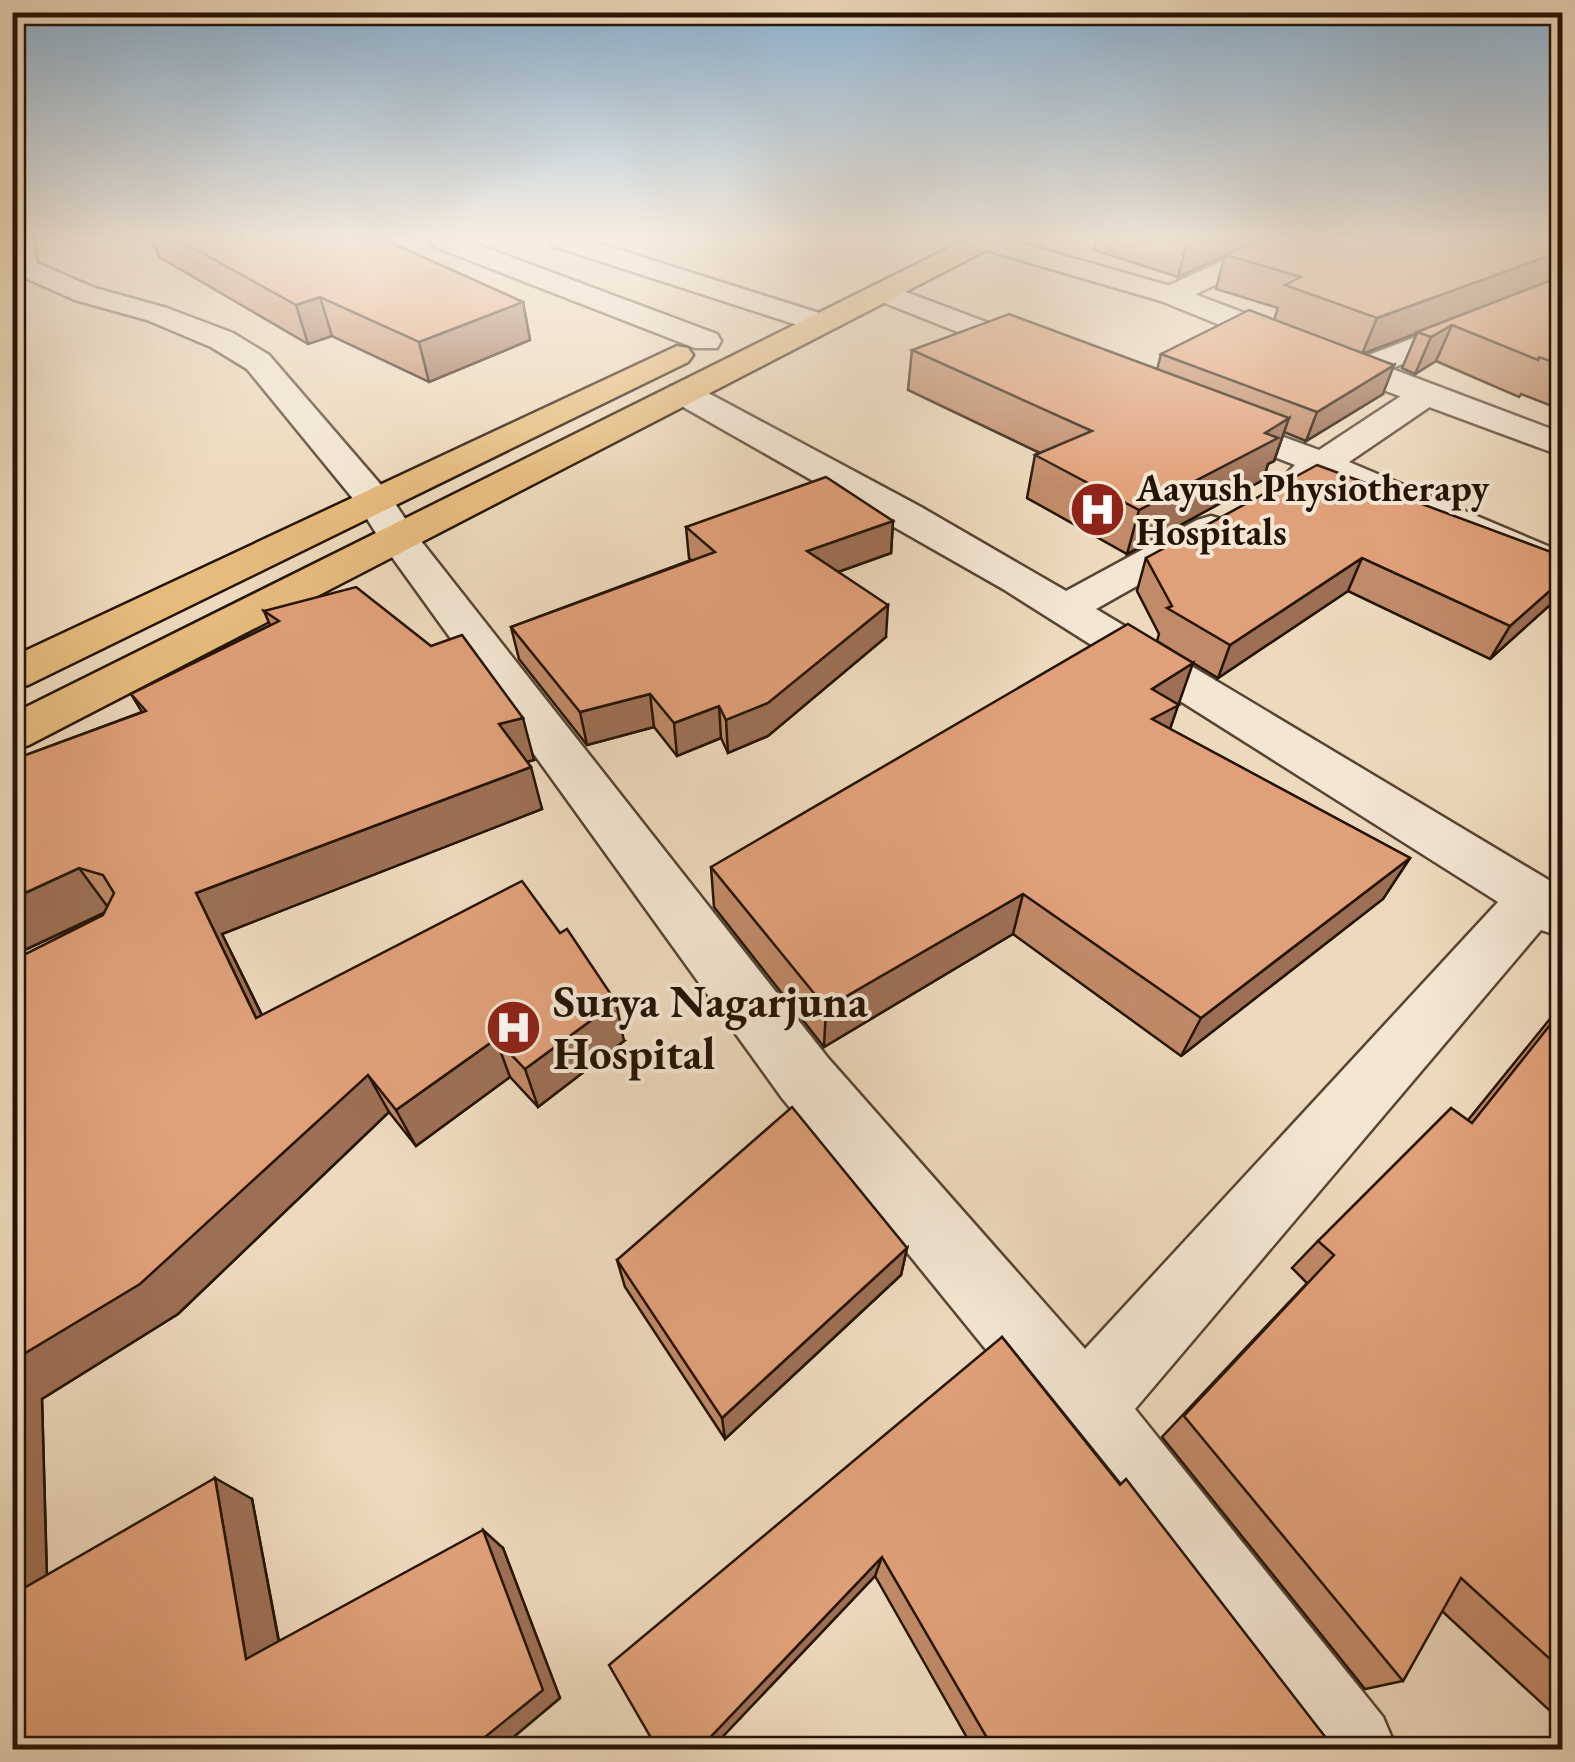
<svg xmlns="http://www.w3.org/2000/svg" width="1575" height="1762" font-family="'EB Garamond',serif">
  <style>
    .lines { fill: none; stroke-linecap: round; stroke-linejoin: round }
    .minor-casing { stroke: #574432; stroke-width: 5 }
    .tertiary-casing { stroke: #574432; stroke-width: 5 }
    .primary-casing { stroke: #251304; stroke-width: 5 }
    .minor { fill: #f3e6d3; fill-rule: evenodd }
    .tertiary { fill: #f3e6d3; fill-rule: evenodd }
    .primary { fill: #e6bc7e; fill-rule: evenodd }
    .wall { fill: #c18a68; stroke: #251304; stroke-width: 2.5 }
    .shaded-wall { fill: #9d7055; stroke: #251304; stroke-width: 2.5 }
    .building { fill: #e0a079; stroke: #251304; stroke-width: 2.5 }
    .labels { text-anchor: middle; dominant-baseline: central; stroke-width: 8; stroke-linejoin: round; paint-order: stroke }
    .far-poi-label { font-size: 38px; font-weight: bold; fill: #251304; stroke: #f3e6d3; text-anchor: start }
    .poi-label { font-size: 45px; font-weight: bold; fill: #251304; stroke: #f3e6d3; text-anchor: start }
  </style>
  <rect width="100%" height="100%" fill="#edd9bc"/>
  <filter id="stains"><feTurbulence type="fractalNoise" baseFrequency=".002" numOctaves="4"/><feColorMatrix values="0 0 0 0 .2 0 0 0 0 .09 0 0 0 0 .02 0 0 0 .5 -.17"/></filter>
  <radialGradient id="worn" r=".72"><stop offset=".6" stop-color="#630" stop-opacity="0"/><stop offset="1" stop-color="#630" stop-opacity=".3"/></radialGradient>
  <g class="lines">
    <defs>
      <g id="minor">
        <path d="M12,240H33L37,263L95,288L167,308L233,333L269,355L388,493L414,532L828,1058L1085,1349L1498,902L1003,589L671,400L666,393L671,386H695L921,507L1066,591L1197,520L1211,516L1225,520L1231,528L1225,536L1096,609L1562,888V937L1541,930L1135,1409L1383,1717L1397,1750H1291L1056,1436L782,1098L384,546L359,506L247,369L211,347L147,320L75,300L14,273Z"/>
        <path d="M429,240H465L717,334L721,341L717,348H695L433,246Z"/>
        <path d="M1268,240H1302L1298,246L1181,301H1161L1157,295L1161,289Z"/>
        <path d="M1562,281V300L1370,377H1348L1343,370L1348,363Z"/>
        <path d="M882,283L1053,347L1058,354L1053,361H1031L872,298L868,292L872,286Z"/>
        <path d="M1425,385L1437,388L1442,395L1437,402L1349,462L1562,552V579L1325,478L1299,490L1286,487L1281,479L1295,465L1198,427L1193,420L1198,413L1210,410L1319,450L1413,388Z"/>
      </g>
      <g id="tertiary">
        <path d="M549,240H588L832,317L836,323L832,329H810L553,246Z"/>
        <path d="M968,240H1009L1181,289L1562,433V456L1348,377L1161,301L972,246Z"/>
      </g>
      <g id="primary">
        <path d="M965,240H998L994,246L29,745L12,750V714Z"/>
        <path d="M677,346L688,348L693,355L688,362L28,685L12,689V657Z"/>
      </g>
    </defs>
    <use href="#minor" class="minor-casing"/>
    <use href="#tertiary" class="tertiary-casing"/>
    <use href="#primary" class="primary-casing"/>
    <use href="#minor" class="minor"/>
    <use href="#tertiary" class="tertiary"/>
    <use href="#primary" class="primary"/>
  </g>
  <g class="wall">
    <path d="M152,240H385L523,302L530,340L429,382L332,336L308,344L159,257Z"/>
    <path d="M1097,240H1562V410L1521,394L1519,397L1436,361L1415,374L1402,368L1417,333L1363,353L1383,394L1306,441L1284,432L1274,461L1268,464L1263,480L1127,554L1027,498L1035,455L1040,453L908,390L912,350L1157,370L1161,354L1274,320L1278,308L1216,289L1225,255L1178,277L1094,250Z"/>
    <path d="M893,521L891,553L838,572L886,637L768,736L728,753L721,738L677,756L654,727L587,745L519,659L511,627L691,560L689,558L686,527Z"/>
    <path d="M1562,556V592L1560,596L1490,659L1348,591L1218,678L1157,641L1159,634L1137,591L1146,558Z"/>
    <path d="M264,611L534,760L527,762L542,809L222,934L262,1015L624,1041L538,1107L510,1077L416,1146L389,1112L178,1314L42,1399L47,1575L252,1499L279,1641L503,1548L560,1698L498,1750H12V961L103,915L104,913L12,956V760L142,712L131,694L270,625Z"/>
    <path d="M1178,704L1170,729L1410,858L1383,899L1181,1056L1013,934L824,1047L714,907L711,867Z"/>
    <path d="M1562,1004V1722L1442,1611L1403,1681L1365,1689L1162,1437L1307,1283L1292,1268L1318,1241L1468,1120Z"/>
    <path d="M907,1248L901,1275L725,1439L625,1287L617,1260Z"/>
    <path d="M1002,1337L1333,1747L1339,1750H974L875,1576L710,1750Z"/>
  </g>
  <g class="shaded-wall">
    <path d="M1195,240H1260L1178,277L1187,243Z"/>
    <path d="M1562,251V278L1362,354L1377,318Z"/>
    <path d="M320,297L332,336L308,344L296,305Z"/>
    <path d="M523,302L530,340L429,382L419,342Z"/>
    <path d="M1452,325L1436,361L1415,374L1431,337Z"/>
    <path d="M1394,365L1383,394L1306,441L1317,412Z"/>
    <path d="M1289,418L1274,461L1268,464L1263,480L1127,554L1139,510Z"/>
    <path d="M893,521L891,553L807,583V551Z"/>
    <path d="M1362,558L1348,591L1218,678L1230,645Z"/>
    <path d="M1562,580V592L1560,596L1490,659L1510,626Z"/>
    <path d="M888,605L886,637L768,736L728,753L726,720Z"/>
    <path d="M1193,663L1164,746L1138,760L1152,689Z"/>
    <path d="M650,694L654,727L587,745L580,712Z"/>
    <path d="M719,706L721,738L677,756L674,723Z"/>
    <path d="M523,718L534,760L510,766L499,724Z"/>
    <path d="M531,767L542,809L222,934L282,1056L256,1018L196,893Z"/>
    <path d="M1410,858L1383,899L1181,1056L1201,1018Z"/>
    <path d="M79,868L110,910L12,956V899Z"/>
    <path d="M1023,894L1013,934L824,1047L826,1008Z"/>
    <path d="M616,1002L624,1041L538,1107L525,1069Z"/>
    <path d="M496,1039L510,1077L416,1146L396,1110Z"/>
    <path d="M368,1075L389,1112L178,1314L42,1399L48,1620L12,1611V1361Z"/>
    <path d="M907,1248L901,1275L725,1439L722,1418Z"/>
    <path d="M215,1478L252,1499L284,1670L246,1659Z"/>
    <path d="M483,1530L503,1548L560,1698L498,1750H469Z"/>
    <path d="M882,1557L875,1576L710,1750H698Z"/>
  </g>
  <g class="building">
    <path d="M179,240H385L523,302L419,342L320,297L296,305Z"/>
    <path d="M1175,240H1195L1187,243Z"/>
    <path d="M1259,240H1562V251L1377,318L1285,285L1301,277L1226,255Z"/>
    <path d="M1562,276V365L1539,357L1538,360L1452,325L1431,337L1417,332Z"/>
    <path d="M1249,310L1394,365L1317,412L1161,354Z"/>
    <path d="M1009,314L1289,418L1265,433L1278,438L1139,510L1035,455L1092,431L912,350Z"/>
    <path d="M1317,465L1562,556V580L1510,626L1362,558L1230,645L1167,608L1172,606L1146,558Z"/>
    <path d="M826,477L893,521L807,551L888,605L768,703L726,720L719,706L674,723L650,694L580,712L511,627L715,552L686,527Z"/>
    <path d="M356,587L431,646L462,635L523,718L499,724L531,767L196,893L256,1018L522,881L560,933L567,929L616,1002L525,1069L496,1039L396,1110L368,1075L140,1284L12,1361V961L103,915L114,893L103,875L79,868L12,899V760L146,711L131,694L279,621L264,611Z"/>
    <path d="M1128,624L1193,663L1152,689L1179,705L1152,719L1410,858L1201,1018L1023,894L826,1008L711,867Z"/>
    <path d="M1562,1010V1670L1461,1578L1403,1681L1184,1416L1334,1255L1318,1241L1451,1108L1472,1123Z"/>
    <path d="M792,1107L907,1248L722,1418L617,1260Z"/>
    <path d="M1002,1337L1120,1485L1126,1479L1333,1747L1339,1750H994L882,1557L698,1750H658L609,1665Z"/>
    <path d="M215,1478L246,1659L483,1530L543,1690L469,1750H12V1595Z"/>
  </g>
  <linearGradient id="sky" x2="0" y2="1"><stop stop-color="#8bb5d7"/><stop offset="0.49" stop-color="#f7eee1"/><stop offset="1" stop-color="#f7eee1" stop-opacity="0"/></linearGradient>
  <rect width="1575" height="486" fill="url(#sky)"/>
  <defs>
    <symbol id="hospital-disc" viewBox="-11 -11 22 22"><circle r="9.5" fill="#8f2418" stroke="#f3e6d3"/><path d="M-5-5h3v3.5h4V-5h3V5h-3V1.5h-4V5h-3Z" fill="#fff"/></symbol>
  </defs>
  <g fill-rule="evenodd">
    <use href="#hospital-disc" x="1066" y="478" width="63" height="63"/>
    <use href="#hospital-disc" x="482" y="996" width="63" height="63"/>
  </g>
  <g class="labels">
    <g class="far-poi-label">
      <text x="1136" y="487">Aayush Physiotherapy<tspan x="1136" dy="44">Hospitals</tspan></text>
    </g>
    <g class="poi-label">
      <text x="553" y="1001">Surya Nagarjuna<tspan x="553" dy="52">Hospital</tspan></text>
    </g>
  </g>
  <rect width="1575" height="1762" fill="none" stroke="#edd9bc" stroke-width="50"/>
  <rect x="15" y="15" width="1545" height="1732" fill="none" stroke="#251304" stroke-width="5"/>
  <rect x="25" y="25" width="1525" height="1712" fill="none" stroke="#251304" stroke-width="2.5"/>
  <rect width="100%" height="100%" filter="url(#stains)"/>
  <rect width="100%" height="100%" fill="url(#worn)"/>
</svg>
